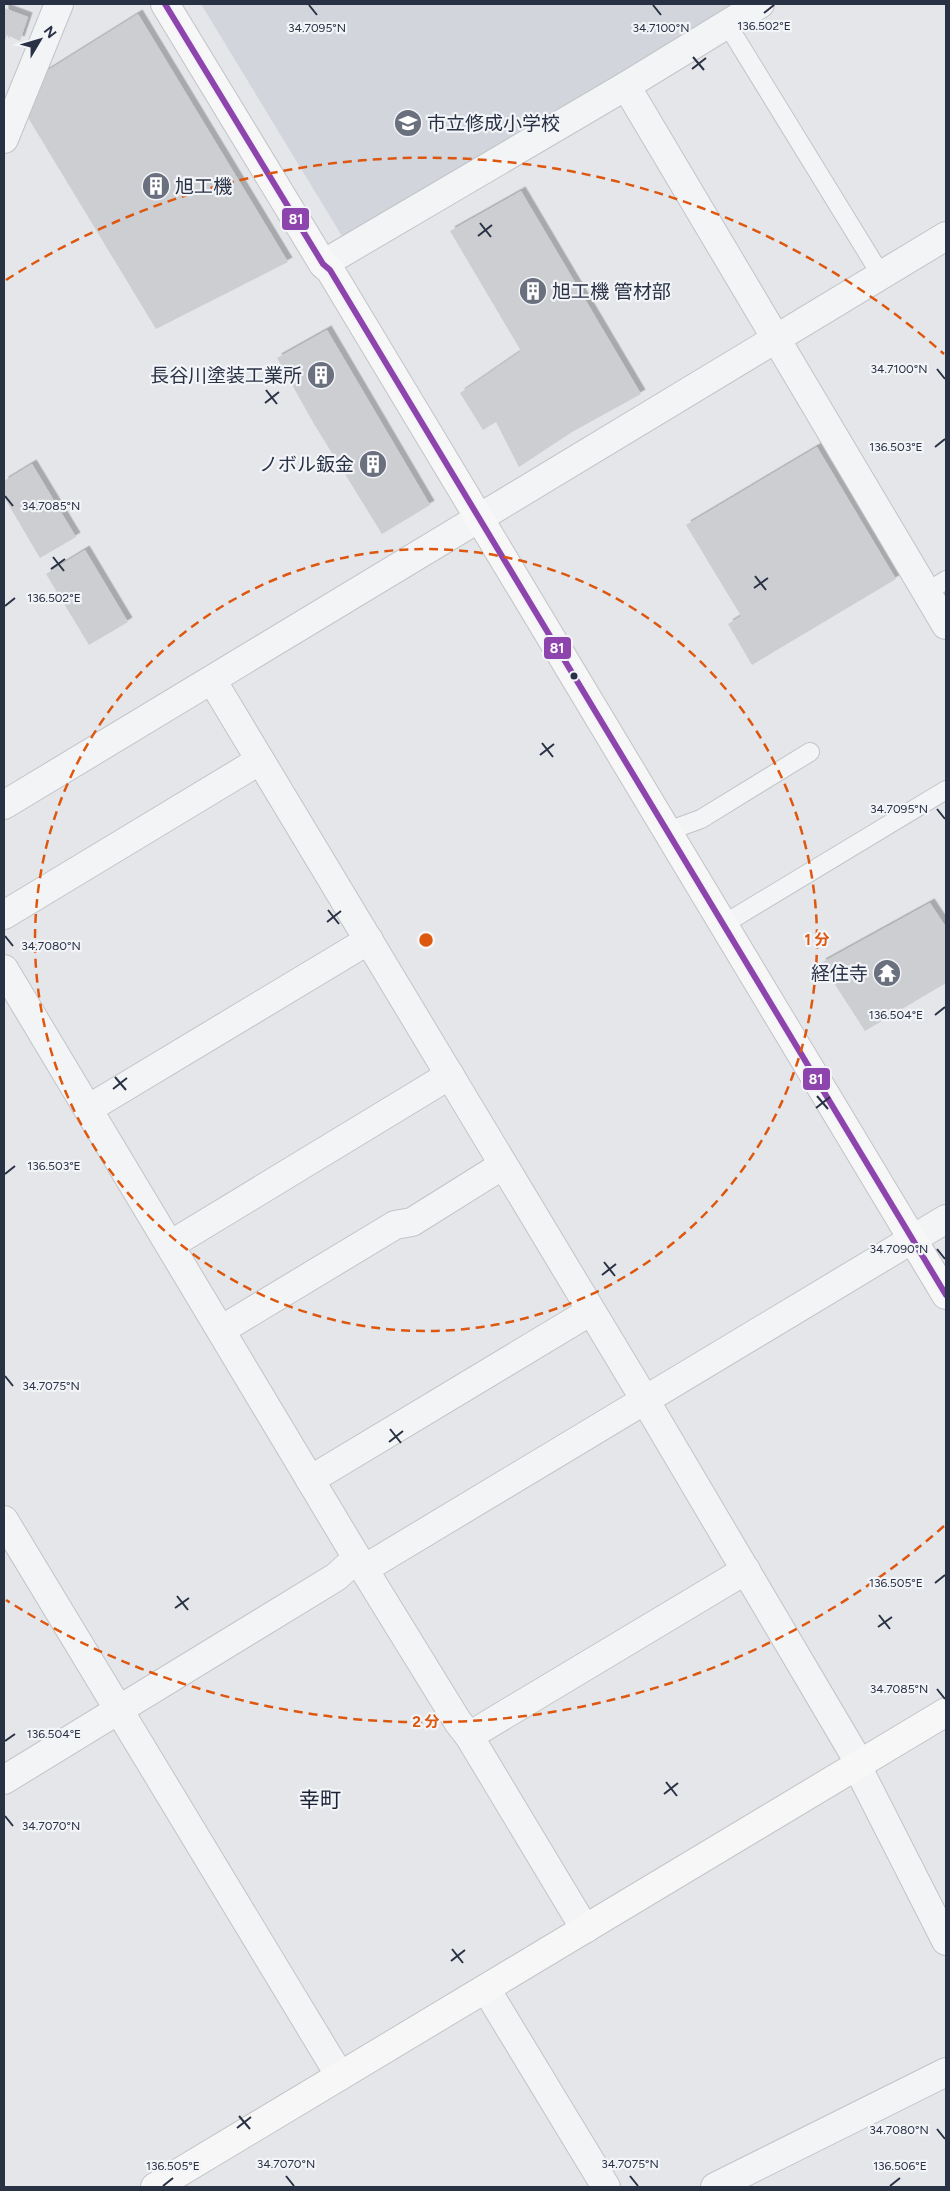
<svg xmlns="http://www.w3.org/2000/svg" width="950" height="2191" font-family="Figtree,'Noto Sans JP',sans-serif">
  <style>
    .built { fill: #d2d5dc }
    .building { fill: #ccced2; filter: url(#shadow) }
    .lines { fill: none; stroke-linecap: round; stroke-linejoin: round }
    .lane-casing { stroke: #c2c4c7; stroke-width: 20 }
    .street-casing { stroke: #c2c4c7; stroke-width: 30 }
    .secondary-casing { stroke: #c2c4c7; stroke-width: 30 }
    .lane { stroke: #f3f4f6; stroke-width: 18 }
    .street { stroke: #f3f4f6; stroke-width: 28 }
    .secondary { stroke: #f7f7f7; stroke-width: 28 }
    .bus-1-casing { stroke: #f2f4f8; stroke-width: 10 }
    .bus-1 { stroke: #8e44ad; stroke-width: 6 }
    .ticks { fill: none; stroke: #293144; stroke-width: 2 }
    .ring { fill: none; stroke: #de570f; stroke-width: 2.5; stroke-dasharray: 9 6 }
    .bus-dot { fill: #293144; stroke: #f2f4f8; stroke-width: 2 }
    .labels { text-anchor: middle; dominant-baseline: central; stroke-width: 4.5; stroke-linejoin: round; paint-order: stroke }
    .poi-label { font-size: 19px; fill: #293144; stroke: #f2f4f8; text-anchor: start }
    .quarter-label { font-size: 21px; fill: #1b2235; stroke: #f2f4f8 }
    .ticks-label { font-size: 12px; text-anchor: middle; fill: #293144; stroke: #f2f4f8; stroke-width: 4.5; stroke-linejoin: round; paint-order: stroke }
    .centre { fill: #de570f; stroke: #f2f4f8; stroke-width: 2.5 }
    .ring-label { font-size: 15px; text-anchor: middle; font-weight: bold; fill: #de570f; stroke: #f2f4f8; stroke-width: 4.5; stroke-linejoin: round; paint-order: stroke }
    .line-badge { stroke: #f2f4f8; stroke-width: 2 }
    .badge-label { font-size: 14px; text-anchor: middle; font-weight: bold; fill: #fff }
  </style>
  <defs>
    <filter id="shadow"><feDropShadow dx="4.5" dy="-4.5" stdDeviation="0" flood-color="#0004"/></filter>
  </defs>
  <rect width="100%" height="100%" fill="#e4e6e9"/>
  <path class="built" d="M201,4H743L345,241Z"/>
  <g class="building">
    <path d="M4,8L28,17L20,41L7,35L4,43Z"/>
    <path d="M138,14L288,262L156,329L24,111L26,84Z"/>
    <path d="M521,191L641,394L572,432L519,467L496,422L483,430L460,393L521,351L450,231Z"/>
    <path d="M327,330L430,505L382,534L314,424L277,358Z"/>
    <path d="M817,447L896,579L752,665L728,624L741,616L686,525Z"/>
    <path d="M32,464L76,537L40,558L4,497V481Z"/>
    <path d="M85,550L128,622L89,645L46,574Z"/>
    <path d="M930,903L946,927V983L865,1031L821,963Z"/>
  </g>
  <g class="lines">
    <defs>
      <g id="lane">
        <path d="M727,24L881,275"/>
        <path d="M927,592L946,580"/>
        <path d="M668,831L701,819L810,752"/>
        <path d="M724,924L946,790"/>
      </g>
      <g id="street">
        <path d="M626,86L946,625"/>
        <path d="M4,139L59,4"/>
        <path d="M323,264L626,86L760,4"/>
        <path d="M212,680L645,1400L860,1764"/>
        <path d="M4,805L946,236"/>
        <path d="M4,915L259,761"/>
        <path d="M4,969L357,1558L458,1722L469,1736L585,1929"/>
        <path d="M88,1109L369,940"/>
        <path d="M170,1245L450,1075"/>
        <path d="M221,1330L395,1225L412,1222L503,1165"/>
        <path d="M310,1480L591,1311"/>
        <path d="M4,1520L340,2076"/>
        <path d="M364,1569L946,1219"/>
        <path d="M469,1736L746,1570"/>
        <path d="M857,1766L946,1941"/>
        <path d="M4,1780L336,1577L357,1558"/>
        <path d="M486,1989L606,2187"/>
        <path d="M715,2187L946,2072"/>
      </g>
      <g id="secondary">
        <path d="M165,4L323,264L330,270L946,1295"/>
        <path d="M155,2187L946,1712"/>
      </g>
    </defs>
    <use href="#lane" class="lane-casing"/>
    <use href="#street" class="street-casing"/>
    <use href="#secondary" class="secondary-casing"/>
    <use href="#lane" class="lane"/>
    <use href="#street" class="street"/>
    <use href="#secondary" class="secondary"/>
    <defs>
      <path id="bus-1" d="M165,4L323,264L330,270L946,1295"/>
    </defs>
    <use href="#bus-1" class="bus-1-casing"/>
    <use href="#bus-1" class="bus-1"/>
  </g>
  <path class="ticks" d="M309,5L317,15M653,5L661,15M764,13L774,5M693,57L704,70M692,69L706,58M480,223L491,237M478,236L492,225M937,369L945,379M266,390L277,404M265,403L279,392M935,447L945,439M5,496L13,506M53,557L64,571M51,569L65,559M755,576L766,590M754,588L768,578M5,606L15,598M542,743L553,757M540,755L554,744M937,809L945,819M328,910L339,924M327,922L341,911M5,936L13,946M935,1015L945,1007M115,1077L126,1090M113,1089L127,1078M817,1096L828,1109M816,1108L830,1097M5,1174L15,1166M937,1249L945,1259M604,1262L615,1276M602,1275L616,1264M5,1376L13,1386M390,1429L401,1443M389,1442L403,1431M935,1583L945,1575M177,1596L188,1610M175,1608L189,1598M879,1615L890,1629M878,1627L892,1617M937,1689L945,1699M5,1741L15,1734M666,1782L677,1796M664,1794L678,1783M5,1816L13,1826M452,1949L463,1963M451,1961L465,1950M239,2116L250,2129M237,2128L251,2117M937,2129L945,2139M286,2176L294,2186M630,2176L638,2186M163,2186L173,2178M890,2186L900,2178"/>
  <g class="ring">
    <circle cx="426" cy="940" r="391"/>
    <path d="M944 1526A782 782 0 0 1 6 1600M6 280A782 782 0 0 1 944 354"/>
  </g>
  <defs>
    <symbol id="school-disc" viewBox="-11 -11 22 22"><circle r="9.5" fill="#6a707e" stroke="#f2f4f8"/><path d="M0-5L7-2L0 1L-7-2ZM-4 1L0 2.5L4 1V4Q0 6-4 4Z" fill="#fff"/></symbol>
    <symbol id="building-disc" viewBox="-11 -11 22 22"><circle r="9.5" fill="#6a707e" stroke="#f2f4f8"/><path d="M-4-6H4V6H1V3H-1V6H-4ZM-2.5-4.3h1.7v1.8h-1.7ZM.8-4.3h1.7v1.8H.8ZM-2.5-1h1.7V.8h-1.7ZM.8-1h1.7V.8H.8Z" fill="#fff"/></symbol>
    <symbol id="temple-disc" viewBox="-11 -11 22 22"><circle r="9.5" fill="#6a707e" stroke="#f2f4f8"/><path d="M0-6L5-2H3V0L6.5 2.5H4V6H1.5V3h-3V6H-4V2.5H-6.5L-3 0V-2H-5Z" fill="#fff"/></symbol>
  </defs>
  <g fill-rule="evenodd">
    <use href="#school-disc" x="392" y="107" width="32" height="32"/>
    <use href="#building-disc" x="140" y="170" width="32" height="32"/>
    <use href="#building-disc" x="517" y="275" width="32" height="32"/>
    <use href="#building-disc" x="305" y="359" width="32" height="32"/>
    <use href="#building-disc" x="357" y="448" width="32" height="32"/>
    <use href="#temple-disc" x="871" y="957" width="32" height="32"/>
  </g>
  <circle class="bus-dot" cx="574" cy="676" r="4.5"/>
  <g class="labels">
    <g class="poi-label">
      <text x="427" y="123">市立修成小学校</text>
      <text x="175" y="186">旭工機</text>
      <text x="552" y="291">旭工機 管材部</text>
      <text x="302" y="375" text-anchor="end">長谷川塗装工業所</text>
      <text x="354" y="464" text-anchor="end">ノボル鈑金</text>
      <text x="868" y="973" text-anchor="end">経住寺</text>
    </g>
    <g class="quarter-label">
      <text x="320" y="1799">幸町</text>
    </g>
  </g>
  <g class="ticks-label">
    <text x="764" y="30">136.502°E</text>
    <text x="317" y="32">34.7095°N</text>
    <text x="661" y="32">34.7100°N</text>
    <text x="899" y="373">34.7100°N</text>
    <text x="896" y="451">136.503°E</text>
    <text x="51" y="510">34.7085°N</text>
    <text x="54" y="602">136.502°E</text>
    <text x="899" y="813">34.7095°N</text>
    <text x="51" y="950">34.7080°N</text>
    <text x="896" y="1019">136.504°E</text>
    <text x="54" y="1170">136.503°E</text>
    <text x="899" y="1253">34.7090°N</text>
    <text x="51" y="1390">34.7075°N</text>
    <text x="896" y="1587">136.505°E</text>
    <text x="899" y="1693">34.7085°N</text>
    <text x="54" y="1738">136.504°E</text>
    <text x="51" y="1830">34.7070°N</text>
    <text x="899" y="2134">34.7080°N</text>
    <text x="286" y="2168">34.7070°N</text>
    <text x="630" y="2168">34.7075°N</text>
    <text x="173" y="2170">136.505°E</text>
    <text x="900" y="2170">136.506°E</text>
  </g>
  <circle cx="426" cy="940" r="8" class="centre"/>
  <g class="ring-label">
    <text x="817" y="945">1 分</text>
    <text x="426" y="1727">2 分</text>
  </g>
  <g class="line-badge">
    <rect x="281" y="207" width="29" height="24" rx="5" fill="#8e44ad"/>
    <rect x="543" y="636" width="29" height="24" rx="5" fill="#8e44ad"/>
    <rect x="802" y="1067" width="29" height="24" rx="5" fill="#8e44ad"/>
  </g>
  <g class="badge-label">
    <text x="296" y="224">81</text>
    <text x="557" y="653">81</text>
    <text x="816" y="1084">81</text>
  </g>
  <rect width="950" height="2191" fill="none" stroke="#293144" stroke-width="10"/>
  <g transform="translate(40 40) rotate(52)" stroke="#f2f4f8" stroke-width="4" paint-order="stroke">
  <path d="M0-4L9 19L0 12L-9 19Z" fill="#293144"/>
  <text y="-8" font-size="14" font-weight="bold" text-anchor="middle" fill="#293144">N</text>
  </g>
</svg>
